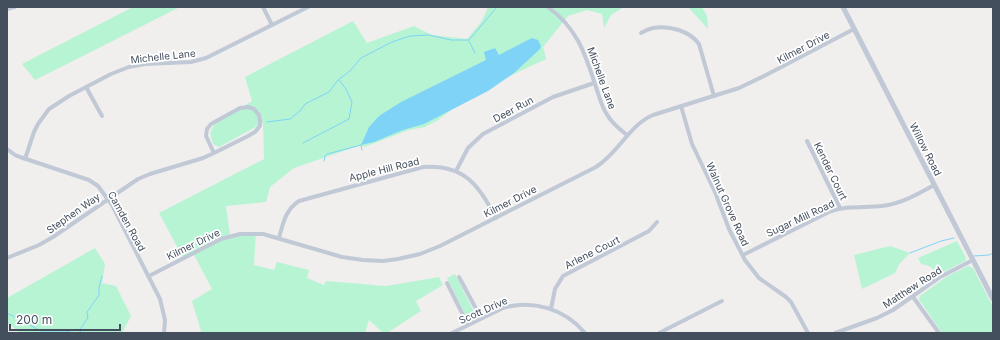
<svg xmlns="http://www.w3.org/2000/svg" width="1000" height="340" font-family="Inter,sans-serif">
  <style>
    .green { fill: #b7f4d4 }
    .water { fill: #7fd3f6 }
    .lines { fill: none; stroke-linecap: round; stroke-linejoin: round }
    .stream { stroke: #7fd3f6; stroke-width: 1 }
    .minor { stroke: #c0c9d5; stroke-width: 4 }
    .tertiary { stroke: #c0c9d5; stroke-width: 5 }
    .labels { text-anchor: middle; dominant-baseline: central; stroke-width: 3.5; stroke-linejoin: round; paint-order: stroke }
    .street-label { font-size: 10px; fill: #444f5e; stroke: #fff }
  </style>
  <rect width="100%" height="100%" fill="#f1eeee"/>
  <g class="green">
    <path d="M133,7H180L35,80L22,64Z"/>
    <path d="M488,7H624L611,15L604,28L602,14L587,10L568,16L543,47L546,59L514,74L455,107L438,120L425,127L409,130L364,147L361,145L294,168L270,187L266,202L226,206L230,235L256,232L254,265L274,270L277,262L309,270L307,278L324,285L326,281L386,286L439,277L443,285L416,301L421,311L387,333H383L369,320L365,333H201V331L192,301L212,289L193,253L183,258L159,213L264,159L263,123L219,147L213,144L210,133L214,125L252,101L245,77L353,21L367,43L414,26L432,35L467,39L482,21Z"/>
    <path d="M688,7H702L707,16L708,29Z"/>
    <path d="M957,241L966,258L965,261L934,277C934,266 930,266 921,264L918,258Z"/>
    <path d="M890,246L910,253L900,263L895,273L862,289L854,255Z"/>
    <path d="M95,248L105,264L102,283L116,286L131,316L122,333H19L11,325L7,323V298Z"/>
    <path d="M968,266L973,268L993,307V333H942L920,301L919,299L920,296L946,277Z"/>
    <path d="M455,274L476,316L468,320L447,278Z"/>
  </g>
  <path class="water" d="M532,38L538,40L541,46L540,49L514,73L488,91L455,108L424,124L403,130L374,142L361,145L369,127L379,116L401,102L486,60L484,52L495,48L499,55Z"/>
  <g class="lines">
    <g class="stream">
      <path d="M469,41L475,53"/>
      <path d="M267,122L290,119L300,111L305,104L329,92L338,80L350,71L361,58L392,42L410,36L429,35L451,40H469L497,7"/>
      <path d="M303,143L349,119L352,102L346,89L339,80"/>
      <path d="M361,145L362,150"/>
      <path d="M324,161L325,156L327,154L361,145"/>
      <path d="M910,253L941,241L954,238"/>
      <path d="M974,256L989,255L993,253"/>
      <path d="M7,313L43,332H66L77,329L82,333"/>
      <path d="M79,330C83,327 84,322 88,318L87,312L99,295V287L102,276"/>
    </g>
    <g class="minor">
      <path d="M263,7L272,25"/>
      <path d="M548,7C578,29 585,54 596,87C599,96 601,105 606,113C611,122 619,129 627,135"/>
      <path d="M7,9L15,7"/>
      <path d="M641,33C644,31 649,29 653,28C669,25 690,31 699,44L714,96"/>
      <path d="M86,87L102,116"/>
      <path d="M681,106L692,144L715,192L729,229L745,260L759,278L786,297L791,302L808,333"/>
      <path d="M807,141L840,208"/>
      <path d="M7,149L15,155L20,157L89,180L98,186L112,205L160,299L165,320L164,333"/>
      <path d="M25,159L34,132L38,124L49,109L69,96L111,74L129,67L145,64L191,62L206,58L308,7"/>
      <path d="M456,171L468,148L483,134L553,97L594,83"/>
      <path d="M279,238C283,223 286,209 299,201L423,167C464,164 479,185 496,218"/>
      <path d="M743,255L829,212C847,205 864,208 882,206C901,204 918,194 934,185"/>
      <path d="M7,258L39,245L53,237L138,179L150,174L203,158L214,153L248,136L255,132L260,126V121L259,115L254,109L248,107L240,108L211,124L207,129L206,136L214,153"/>
      <path d="M149,276L221,239L240,234H263L342,257L363,260L383,261L398,259L420,254L440,246L596,167C619,153 628,126 653,115L739,88L766,75L854,29"/>
      <path d="M459,277L481,318"/>
      <path d="M447,283L468,325"/>
      <path d="M913,297L939,333"/>
      <path d="M551,309L555,289L563,276L649,231L657,222"/>
      <path d="M452,333L503,308C533,299 565,309 585,333"/>
      <path d="M659,333L722,301"/>
      <path d="M835,333L877,318L893,310L940,277L973,260"/>
    </g>
    <path class="tertiary" d="M843,7L993,299"/>
  </g>
  <g class="labels">
    <g class="street-label">
      <text transform="translate(803 47) rotate(-28)">Kilmer Drive</text>
      <text transform="translate(163 56) rotate(-6)">Michelle Lane</text>
      <text transform="translate(602 78) rotate(70)">Michelle Lane</text>
      <text transform="translate(513 109) rotate(-28)">Deer Run</text>
      <text transform="translate(926 149) rotate(63)">Willow Road</text>
      <text transform="translate(384 169) rotate(-14)">Apple Hill Road</text>
      <text transform="translate(831 171) rotate(64)">Kender Court</text>
      <text transform="translate(510 201) rotate(-27)">Kilmer Drive</text>
      <text transform="translate(728 204) rotate(66)">Walnut Grove Road</text>
      <text transform="translate(73 213) rotate(-35)">Stephen Way</text>
      <text transform="translate(800 218) rotate(-25)">Sugar Mill Road</text>
      <text transform="translate(127 221) rotate(61)">Camden Road</text>
      <text transform="translate(193 244) rotate(-26)">Kilmer Drive</text>
      <text transform="translate(592 252) rotate(-27)">Arlene Court</text>
      <text transform="translate(912 287) rotate(-33)">Matthew Road</text>
      <text transform="translate(483 310) rotate(-24)">Scott Drive</text>
    </g>
  </g>
  <rect width="1000" height="340" fill="none" stroke="#444f5e" stroke-width="16"/>
  <path d="M10 324v6h110v-6" fill="none" stroke="#444f5e" stroke-width="2"/>
  <text x="16" y="324" font-size="12" fill="#444f5e" stroke="#ffffff" stroke-width="3" paint-order="stroke">200 m</text>
</svg>
